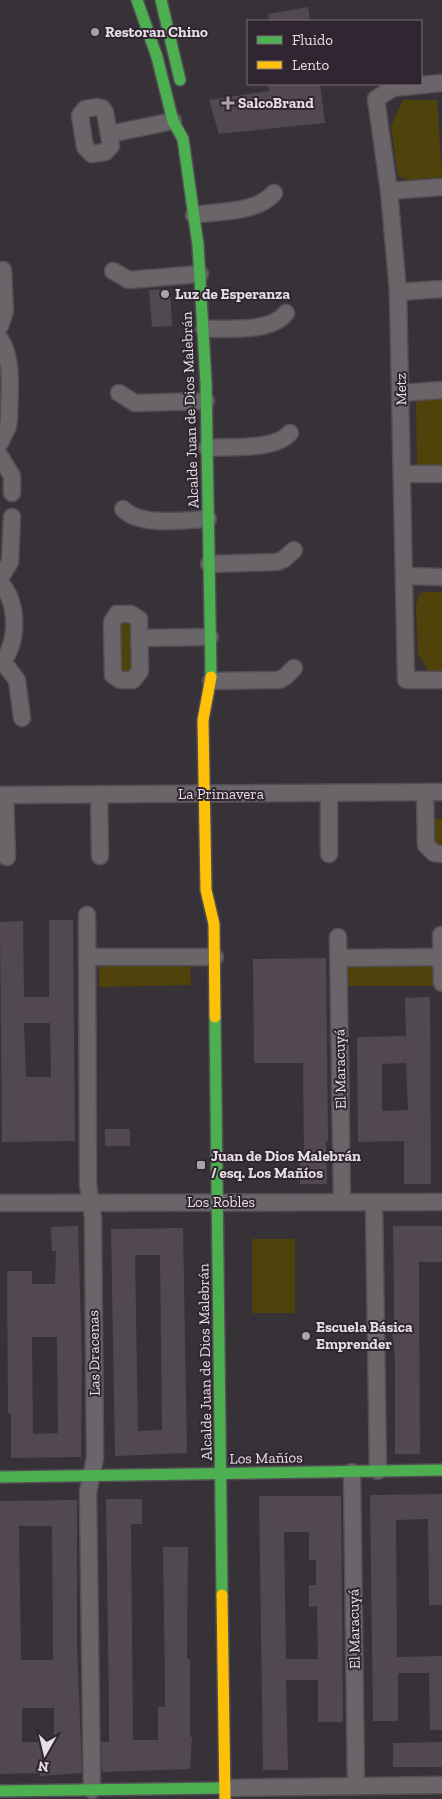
<svg xmlns="http://www.w3.org/2000/svg" width="442" height="1799" font-family="'Zilla Slab',serif">
  <style>
    .green { fill: #4f420a }
    .building { fill: #524852; fill-rule: evenodd }
    .lines { fill: none; stroke-linecap: round; stroke-linejoin: round }
    .street-casing { stroke: #534e53; stroke-width: 19 }
    .fast-casing { stroke: #534e53; stroke-width: 14 }
    .slow-casing { stroke: #534e53; stroke-width: 14 }
    .street { stroke: #696569; stroke-width: 16 }
    .fast { stroke: #4caf50; stroke-width: 11 }
    .slow { stroke: #ffc107; stroke-width: 11 }
    .poi-dot { fill: #a9a2a9; stroke: #302530; stroke-width: 2 }
    .labels { text-anchor: middle; dominant-baseline: central; stroke-width: 4; stroke-linejoin: round; paint-order: stroke }
    .poi-label { font-size: 15px; font-weight: bold; fill: #e6dfe6; stroke: #302530; text-anchor: start }
    .street-label { font-size: 15px; fill: #e6dfe6; stroke: #302530 }
  </style>
  <rect width="100%" height="100%" fill="#373237"/>
  <g class="green">
    <path d="M403,100H437L442,177L409,180L398,176L391,126Z"/>
    <path d="M442,398V467L417,466L416,400Z"/>
    <path d="M424,592H442V677H432L418,654L416,606L419,594Z"/>
    <path d="M116,621H133L134,673H117Z"/>
    <path d="M430,819H442V849L432,845Z"/>
    <path d="M190,960L191,985L99,987V962Z"/>
    <rect x="344" y="964" width="90" height="22"/>
    <rect x="252" y="1239" width="43" height="74"/>
  </g>
  <g class="building">
    <path d="M308,7L310,21H269L268,14Z"/>
    <path d="M268,84H320L325,123L219,134L209,100L269,91Z"/>
    <path d="M170,289L172,326L152,327L149,290Z"/>
    <path d="M49,920H73L75,1141L2,1142L0,922L23,921L24,997H49ZM24,1023H50L51,1077H26Z"/>
    <path d="M326,958L328,1141H326L327,1184H300V1160H304L303,1063H254L253,959Z"/>
    <path d="M430,997L431,1184H404V1141L358,1142L357,1037L406,1036L405,998ZM406,1063L408,1110L382,1111V1064Z"/>
    <rect x="105" y="1129" width="25" height="17"/>
    <path d="M78,1226L82,1363L81,1457L11,1458V1414H8L7,1271H32V1284H55L56,1251H52L51,1227ZM32,1337H57L58,1433L33,1434Z"/>
    <path d="M393,1226H442V1262H419L420,1454H395V1358L391,1323H394V1294Z"/>
    <path d="M183,1228L187,1453L115,1456L111,1229ZM135,1255H160L162,1430L138,1431Z"/>
    <path d="M442,1494V1605H429L428,1519L396,1520L397,1657L442,1656V1730H430L429,1673H398V1721H373L370,1495Z"/>
    <path d="M259,1496H341L343,1722H318V1680H286L288,1770H263ZM284,1532H309V1560H316V1585H309V1607L317,1606L318,1659H286Z"/>
    <path d="M106,1499H142V1524H131L133,1740H158V1707H165V1688L163,1547H188L187,1659H190V1737H192L190,1769L102,1772L101,1742H109V1711Z"/>
    <path d="M77,1500V1644L82,1773L40,1776V1773L0,1774V1501ZM19,1526H52L53,1660H21ZM22,1708H54V1742H22Z"/>
    <path d="M442,1742V1767H393V1743Z"/>
  </g>
  <g class="lines">
    <defs>
      <g id="street">
        <path d="M442,83L393,88L376,99L389,191L398,292L406,680H442"/>
        <path d="M97,107L102,108L105,112L111,146L105,152L92,154L85,147L80,115L85,109Z"/>
        <path d="M110,134L173,121"/>
        <path d="M389,191L442,187"/>
        <path d="M194,215C219,211 257,213 274,193"/>
        <path d="M113,271L129,280L200,274"/>
        <path d="M398,292L442,289"/>
        <path d="M0,326L5,311L3,270"/>
        <path d="M204,329C227,328 271,333 286,313"/>
        <path d="M0,339C14,360 9,393 9,418L8,426L0,443"/>
        <path d="M119,393L135,403L206,401"/>
        <path d="M401,393L442,390"/>
        <path d="M207,448C230,446 274,451 290,433"/>
        <path d="M0,456L12,476V493"/>
        <path d="M403,474H442"/>
        <path d="M123,509C141,527 183,520 208,519"/>
        <path d="M209,564L277,562L284,559L294,550"/>
        <path d="M405,576L442,577"/>
        <path d="M0,578L10,562L12,517"/>
        <path d="M0,583C19,601 19,646 0,664"/>
        <path d="M117,614H131L139,619L140,671L133,680H120L113,675L112,622Z"/>
        <path d="M139,638L210,637"/>
        <path d="M3,662L17,680L22,718"/>
        <path d="M211,681L279,680L285,677L294,668"/>
        <path d="M425,792L426,845L434,853L442,854"/>
        <path d="M329,793V854"/>
        <path d="M99,794L100,856"/>
        <path d="M0,795L442,792"/>
        <path d="M5,795L7,857"/>
        <path d="M87,915L88,1184L93,1218L95,1458L88,1492L92,1790"/>
        <path d="M441,935L442,983"/>
        <path d="M338,937L342,1202"/>
        <path d="M87,957H215"/>
        <path d="M339,958L442,957"/>
        <path d="M374,1202L378,1471"/>
        <path d="M0,1203L442,1202"/>
        <path d="M352,1472L356,1786"/>
        <path d="M225,1788L442,1785"/>
      </g>
      <g id="fast">
        <path d="M137,0L157,57L173,121L183,139L198,245L206,383L211,677"/>
        <path d="M161,0L180,80"/>
        <path d="M215,1017L222,1595"/>
        <path d="M0,1477L442,1470"/>
        <path d="M0,1791L225,1788"/>
      </g>
      <g id="slow">
        <path d="M211,677L203,720L206,890L214,924L215,1017"/>
        <path d="M222,1595L225,1799"/>
      </g>
    </defs>
    <use href="#street" class="street-casing"/>
    <use href="#fast" class="fast-casing"/>
    <use href="#slow" class="slow-casing"/>
    <use href="#street" class="street"/>
    <use href="#fast" class="fast"/>
    <use href="#slow" class="slow"/>
  </g>
  <g class="poi-dot">
    <circle cx="95" cy="32" r="5"/>
    <path d="M225.5 95.5h5v5h5v5h-5v5h-5v-5h-5v-5h5z"/>
    <circle cx="165" cy="294" r="5"/>
    <rect x="196" y="1160" width="10" height="10" rx="2.5"/>
    <circle cx="306" cy="1336" r="5"/>
  </g>
  <g class="labels">
    <g class="poi-label">
      <text x="105" y="32">Restoran Chino</text>
      <text x="238" y="103">SalcoBrand</text>
      <text x="175" y="294">Luz de Esperanza</text>
      <text x="211" y="1156">Juan de Dios Malebrán<tspan x="211" dy="17">/ esq. Los Mañíos</tspan></text>
      <text x="316" y="1327">Escuela Básica<tspan x="316" dy="17">Emprender</tspan></text>
    </g>
    <g class="street-label">
      <text transform="translate(401 389) rotate(-91)">Metz</text>
      <text transform="translate(190 410) rotate(-92)">Alcalde Juan de Dios Malebrán</text>
      <text x="221" y="794">La Primavera</text>
      <text transform="translate(340 1069) rotate(-91)">El Maracuyá</text>
      <text x="221" y="1202">Los Robles</text>
      <text transform="translate(94 1353) rotate(-91)">Las Dracenas</text>
      <text transform="translate(205 1362) rotate(-91)">Alcalde Juan de Dios Malebrán</text>
      <text transform="translate(266 1458) rotate(-1)">Los Mañíos</text>
      <text transform="translate(354 1629) rotate(-91)">El Maracuyá</text>
    </g>
  </g>
  <rect x="247" y="20" width="175" height="65" fill="#302530" stroke="#796f79"/>
  <rect x="257" y="36" width="25" height="8" fill="#4caf50" stroke="#796f79"/>
  <text x="292" y="45" font-size="15" fill="#e6dfe6">Fluido</text>
  <rect x="257" y="61" width="25" height="8" fill="#ffc107" stroke="#796f79"/>
  <text x="292" y="70" font-size="15" fill="#e6dfe6">Lento</text>
  <g transform="translate(45 1754) rotate(188)" stroke="#302530" stroke-width="4" paint-order="stroke">
  <path d="M0-4L9 19L0 12L-9 19Z" fill="#e6dfe6"/>
  <text y="-8" font-size="14" font-weight="bold" text-anchor="middle" fill="#e6dfe6">N</text>
  </g>
</svg>
